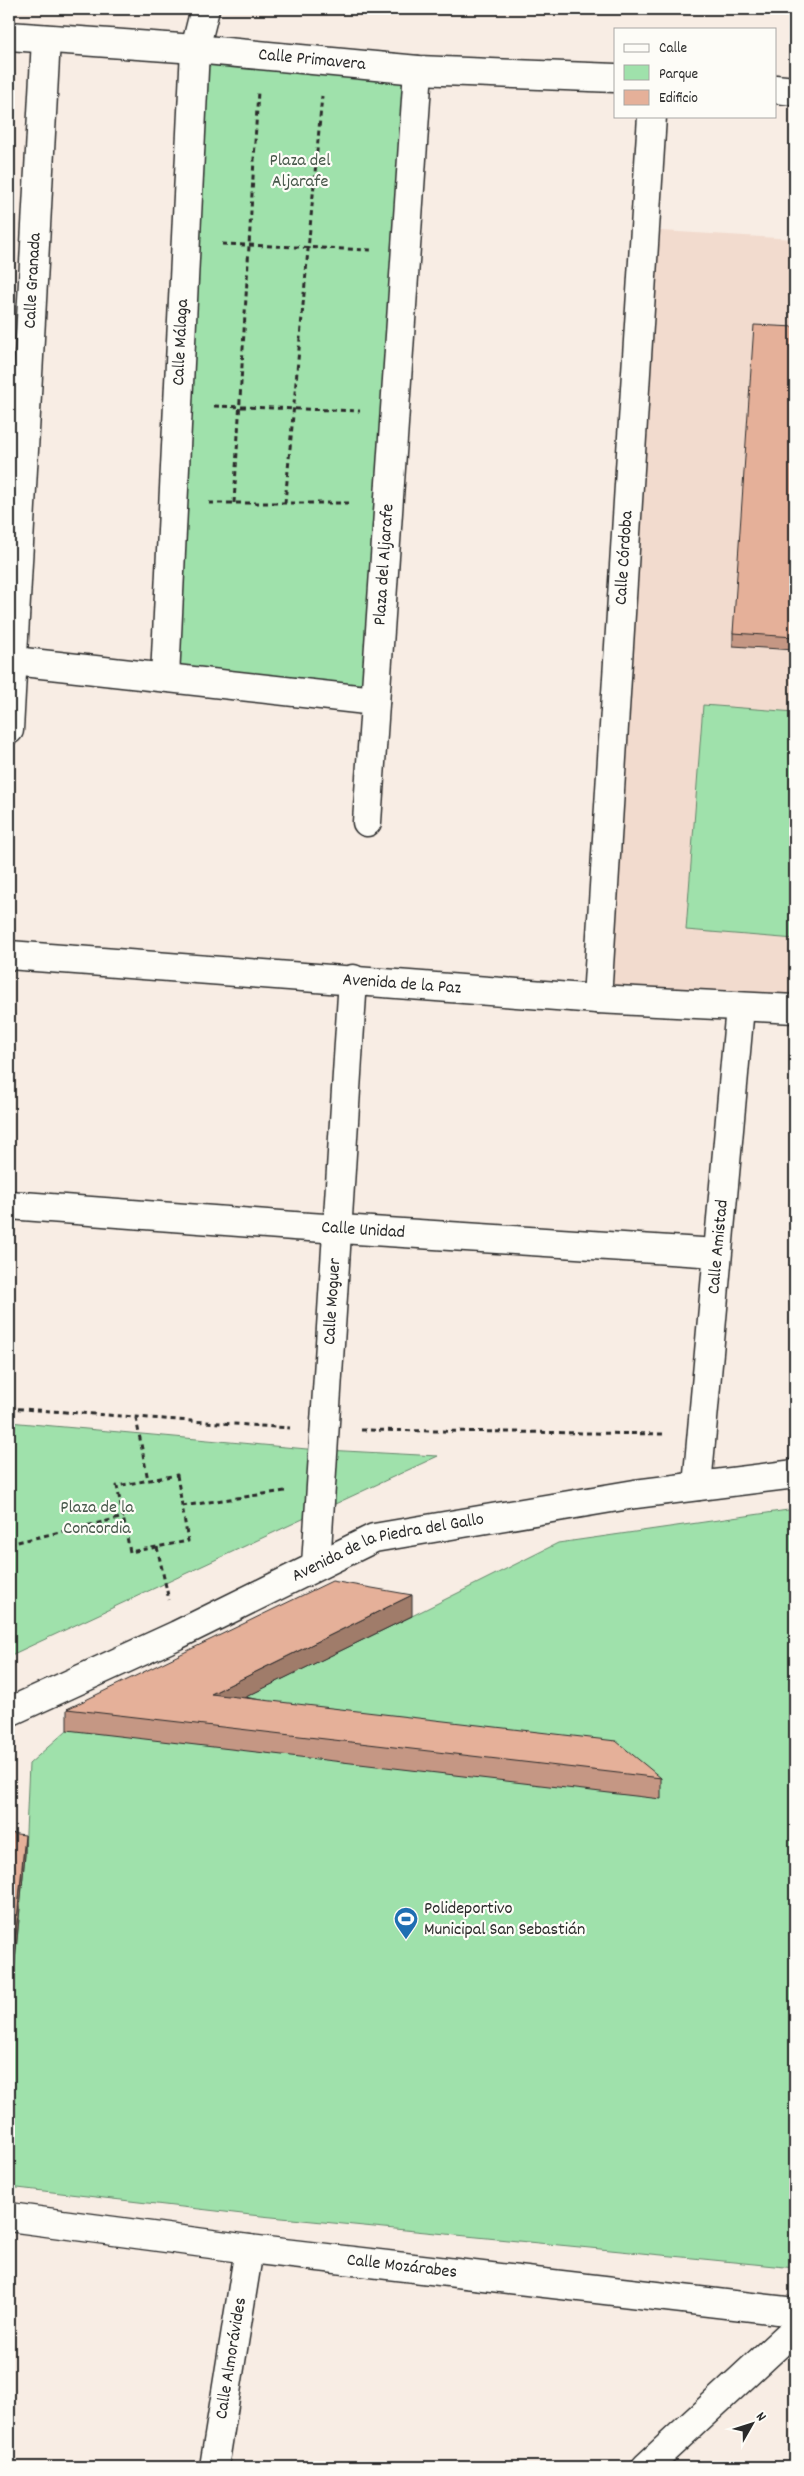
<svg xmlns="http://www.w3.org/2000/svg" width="804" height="2476" font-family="Dekko,sans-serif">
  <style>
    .built { fill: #f2dbce }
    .green { fill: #9fe1ab; stroke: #65866b }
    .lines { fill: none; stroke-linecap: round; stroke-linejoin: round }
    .street-casing { stroke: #2b2b2b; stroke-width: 31 }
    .path { stroke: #2b2b2b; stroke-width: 3; stroke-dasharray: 5 4; stroke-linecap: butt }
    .street { stroke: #fdfcf7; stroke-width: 28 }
    .wall { fill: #c59784; stroke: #2b2b2b }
    .shaded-wall { fill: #a07b6b; stroke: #2b2b2b }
    .building { fill: #e5b099; stroke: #2b2b2b }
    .labels { text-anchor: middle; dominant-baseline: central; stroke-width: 4.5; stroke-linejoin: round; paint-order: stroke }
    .street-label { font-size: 18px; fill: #2b2b2b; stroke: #fdfcf7 }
    .park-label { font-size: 18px; fill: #48584b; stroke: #fdfcf7 }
    .poi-label { font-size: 18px; fill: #2b2b2b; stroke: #fdfcf7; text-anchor: start }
  </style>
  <rect width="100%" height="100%" fill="#f8ede4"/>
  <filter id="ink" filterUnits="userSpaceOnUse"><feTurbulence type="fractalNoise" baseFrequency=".02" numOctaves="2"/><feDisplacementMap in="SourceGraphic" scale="10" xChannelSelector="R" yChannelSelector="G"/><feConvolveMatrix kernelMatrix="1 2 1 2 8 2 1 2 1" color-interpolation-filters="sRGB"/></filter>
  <g filter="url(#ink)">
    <path class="built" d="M645,230L795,239V1009L597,999Z"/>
    <g class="green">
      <path d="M195,49L418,70L375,701L165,677Z"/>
      <path d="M703,705L795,712V939L686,930Z"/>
      <path d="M9,1422L307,1449L438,1456L9,1656Z"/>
      <path d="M795,1509V2268L251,2215L9,2187V2025L25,1855L29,1764L67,1730L332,1601L412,1616L558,1543Z"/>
    </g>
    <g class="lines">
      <defs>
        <g id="street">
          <path id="s1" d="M9,36L195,49L418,70L615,78"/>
          <path d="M775,89L795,91"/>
          <path d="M14,661L375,701"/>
          <path id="s2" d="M165,677L195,49L205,9"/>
          <path id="s3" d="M9,730L46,39"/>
          <path id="s4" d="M367,822L418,70"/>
          <path id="s5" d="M9,955L597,999L795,1009"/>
          <path id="s6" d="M597,999L652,116"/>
          <path id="s7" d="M9,1205L294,1226L717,1253"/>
          <path id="s8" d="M697,1486L740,1007"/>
          <path id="s9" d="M316,1565L353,979"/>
          <path id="s10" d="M9,1712L177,1635L374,1538L635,1494L795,1474"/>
          <path id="s11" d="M9,2217L249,2249L795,2312"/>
          <path id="s12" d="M214,2467L249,2249"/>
          <path d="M646,2467L795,2329"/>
        </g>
      </defs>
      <use href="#street" class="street-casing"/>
      <g class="path">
        <path d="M222,244L371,250"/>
        <path d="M214,406L360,411"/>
        <path d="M209,503H353"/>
        <path d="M234,503L258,91"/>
        <path d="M285,503L322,96"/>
        <path d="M9,1408L290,1428"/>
        <path d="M136,1418L148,1480"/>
        <path d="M361,1430L665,1434"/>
        <path d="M177,1475L188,1541L130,1552L117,1486Z"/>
        <path d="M182,1506L285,1491"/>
        <path d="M9,1544L124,1517"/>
        <path d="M157,1547L169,1600"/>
      </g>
      <use href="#street" class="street"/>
    </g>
    <g class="wall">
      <path d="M795,327V650L733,646V633Z"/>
      <path d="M412,1616L245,1697L661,1778V1799L67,1730V1709Z"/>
    </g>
    <g class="shaded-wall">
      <path d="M412,1595V1616L211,1714V1694Z"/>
      <path d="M25,1835V1855L9,2025V2004Z"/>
    </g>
    <g class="building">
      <path d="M754,325L795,327V637L733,633Z"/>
      <path d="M332,1581L412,1595L211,1694L616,1741L661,1778L67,1709Z"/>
      <path d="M9,1833L25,1835L9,2004Z"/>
    </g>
  </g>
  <defs>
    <symbol id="stadium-pin" viewBox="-11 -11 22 30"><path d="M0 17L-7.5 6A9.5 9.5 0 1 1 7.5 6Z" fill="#1f6fb2" stroke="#fdfcf7"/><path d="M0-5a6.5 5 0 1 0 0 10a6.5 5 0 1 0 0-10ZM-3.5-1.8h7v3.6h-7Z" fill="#fff"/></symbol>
  </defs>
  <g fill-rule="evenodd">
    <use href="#stadium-pin" x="392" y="1905" width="28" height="38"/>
  </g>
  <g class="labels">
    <g class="street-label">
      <text stroke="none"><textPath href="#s1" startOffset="304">Calle Primavera</textPath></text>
      <text stroke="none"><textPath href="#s3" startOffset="450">Calle Granada</textPath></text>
      <text stroke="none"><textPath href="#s2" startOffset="335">Calle Málaga</textPath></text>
      <text stroke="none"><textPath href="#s6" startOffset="442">Calle Córdoba</textPath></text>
      <text stroke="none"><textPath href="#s4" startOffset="258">Plaza del Aljarafe</textPath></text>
      <text stroke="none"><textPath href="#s5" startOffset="394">Avenida de la Paz</textPath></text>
      <text stroke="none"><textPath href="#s7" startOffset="355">Calle Unidad</textPath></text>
      <text stroke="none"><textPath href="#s8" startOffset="240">Calle Amistad</textPath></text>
      <text stroke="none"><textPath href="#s9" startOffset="264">Calle Moguer</textPath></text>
      <text stroke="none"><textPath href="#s10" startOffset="415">Avenida de la Piedra del Gallo</textPath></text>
      <text stroke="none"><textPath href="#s11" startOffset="396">Calle Mozárabes</textPath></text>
      <text stroke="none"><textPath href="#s12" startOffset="110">Calle Almorávides</textPath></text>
    </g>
    <g class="park-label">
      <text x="300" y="161">Plaza del<tspan x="300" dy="21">Aljarafe</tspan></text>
      <text x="97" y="1508">Plaza de la<tspan x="97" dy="21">Concordia</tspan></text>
    </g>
    <g class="poi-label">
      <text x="424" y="1909">Polideportivo<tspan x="424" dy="21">Municipal San Sebastián</tspan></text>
    </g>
  </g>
  <rect width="804" height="2476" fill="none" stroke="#fdfcf7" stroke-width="30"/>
  <rect x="15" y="15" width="774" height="2446" fill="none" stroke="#2b2b2b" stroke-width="2" filter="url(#ink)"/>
  <rect x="614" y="28" width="162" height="90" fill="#fdfcf7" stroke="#a9a8a5"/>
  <rect x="624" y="44" width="25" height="8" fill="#fdfcf7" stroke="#a9a8a5"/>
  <text x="659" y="52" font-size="15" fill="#2b2b2b">Calle</text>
  <rect x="624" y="65" width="25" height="15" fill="#9fe1ab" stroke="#a9a8a5"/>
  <text x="659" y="78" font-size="15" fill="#2b2b2b">Parque</text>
  <rect x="624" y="90" width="25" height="15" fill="#e5b099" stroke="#a9a8a5"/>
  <text x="659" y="102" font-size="15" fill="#2b2b2b">Edificio</text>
  <g transform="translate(752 2424) rotate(51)" stroke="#fdfcf7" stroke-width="4" paint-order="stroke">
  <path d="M0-4L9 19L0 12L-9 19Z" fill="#2b2b2b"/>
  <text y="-8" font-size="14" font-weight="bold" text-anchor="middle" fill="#2b2b2b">N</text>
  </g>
</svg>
